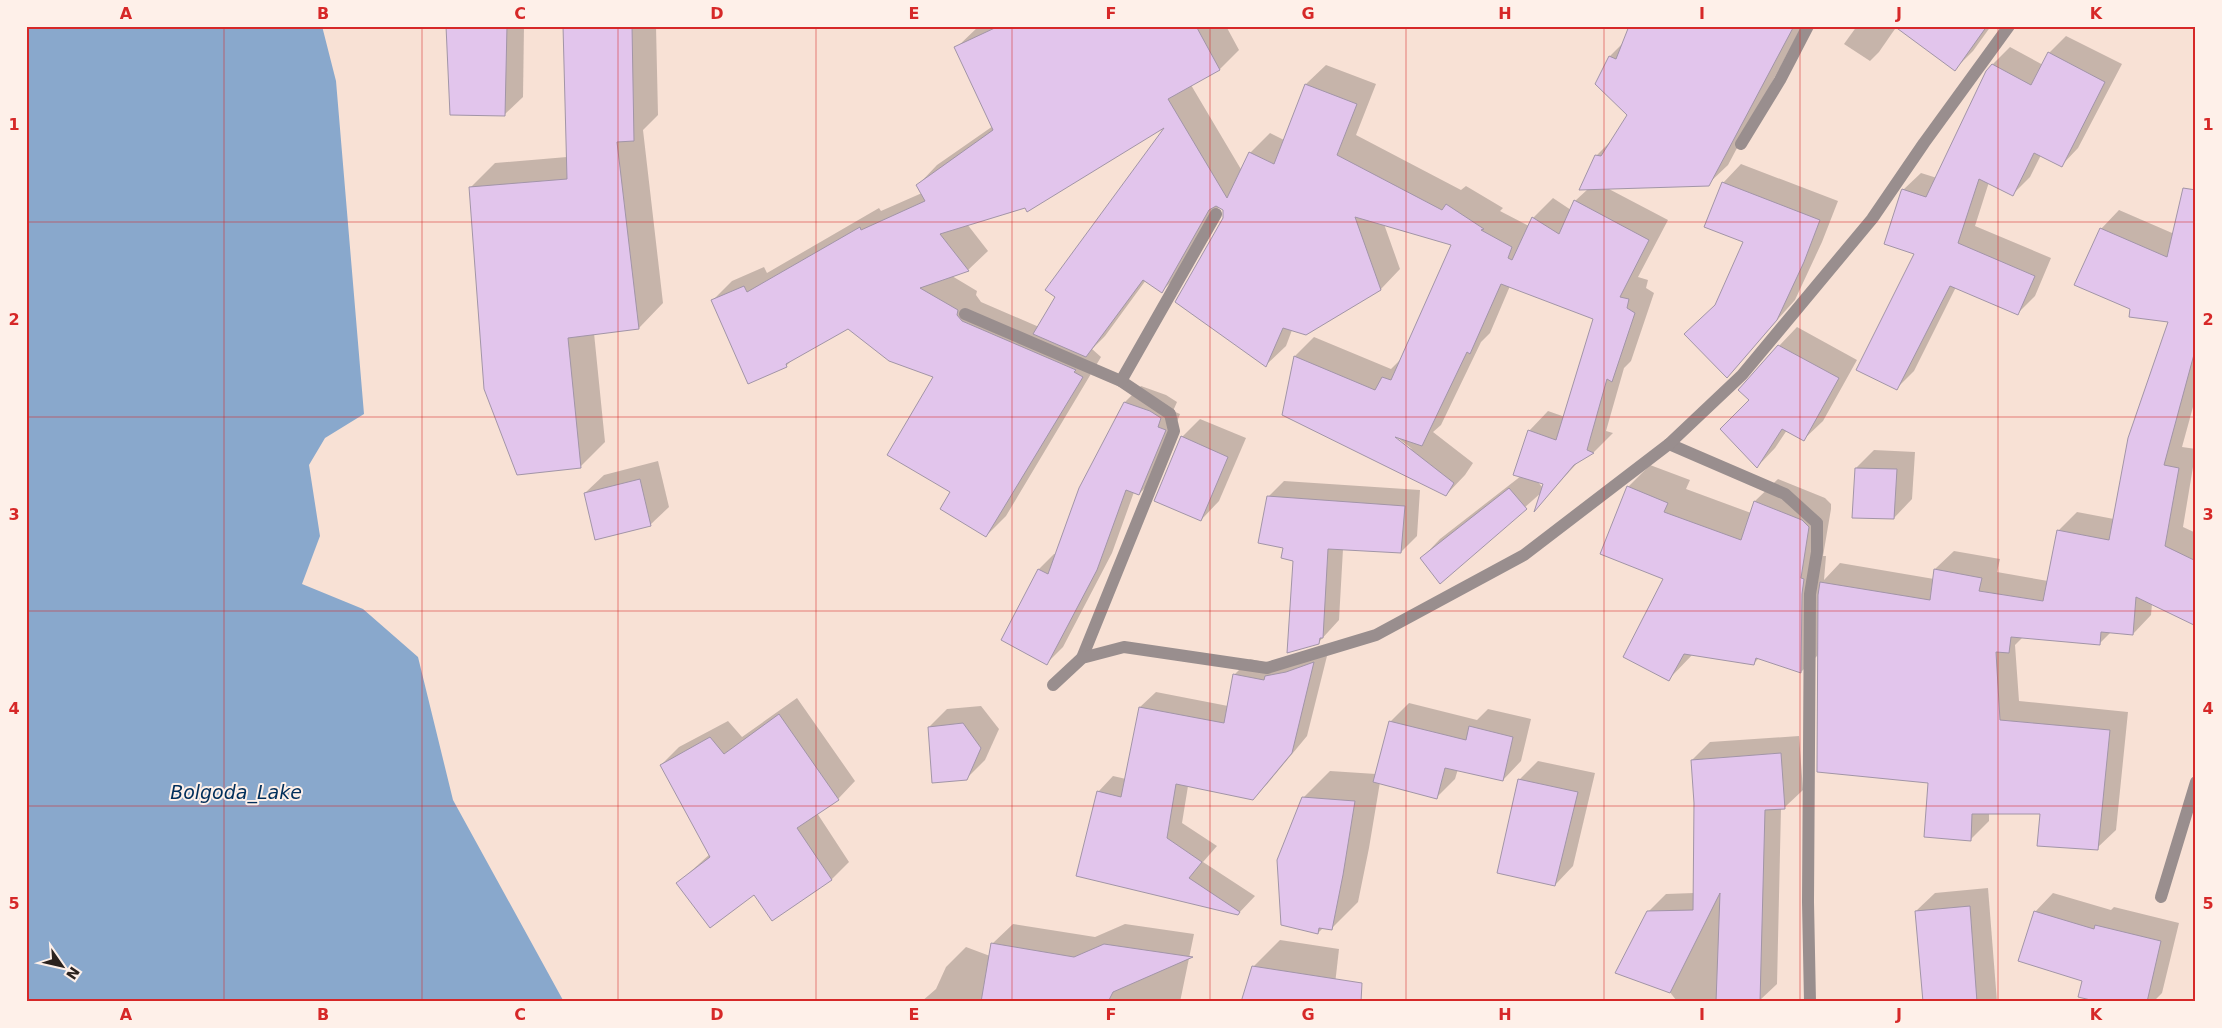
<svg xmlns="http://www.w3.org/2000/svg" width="2222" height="1028" font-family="'DejaVu Sans',sans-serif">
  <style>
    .water { fill: #89a8cc }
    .shadow { fill: #0003; fill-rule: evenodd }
    .building { fill: #e2c5ec; stroke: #a295a7 }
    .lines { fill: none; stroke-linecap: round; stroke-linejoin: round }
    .minor { stroke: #998e8e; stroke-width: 12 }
    .grid { fill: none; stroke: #d62828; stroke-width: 1; stroke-opacity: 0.55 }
    .labels { text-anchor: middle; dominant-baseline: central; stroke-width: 4; stroke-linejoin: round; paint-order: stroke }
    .water-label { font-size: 19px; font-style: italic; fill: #002e5a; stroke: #fef0e9 }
    .neatline { fill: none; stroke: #d62828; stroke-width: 2 }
    .grid-label { font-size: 16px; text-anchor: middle; font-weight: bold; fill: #d62828 }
  </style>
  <rect width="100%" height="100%" fill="#f8e1d5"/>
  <path class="water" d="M26,26H322L336,81L364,414L325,438L309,465L320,536L302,584L363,609L418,657L453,800L564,1002H26Z"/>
  <g class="shadow">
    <path d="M447,26H524L523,97L504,115Z"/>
    <path d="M564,26H656L658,115L643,130L663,303L639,328L594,333L605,442L580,467L471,187L495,163L567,157Z"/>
    <path d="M979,26H1226L1239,50L1220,69L1191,85L1242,171L1250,153L1270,133L1284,140L1306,84L1326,65L1376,84L1356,135L1461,190L1466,186L1503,208L1500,211L1529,226L1533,218L1553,198L1571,210L1575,201L1588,189L1596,156L1614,138L1629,115L1610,56L1624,42L1631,26H1802L1728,165L1708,184L1607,188L1668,220L1638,277L1648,280L1646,288L1654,293L1631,361L1624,368L1606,431L1613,433L1594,452L1579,461L1537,507L1542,492L1440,582L1422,558L1440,539L1521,476L1529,431L1548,411L1565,417L1595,318L1510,286L1490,333L1481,342L1441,425L1433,432L1473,463L1465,475L1446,495L1284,414L1295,356L1314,337L1391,369L1402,358L1453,244L1384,224L1400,269L1381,289L1306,334L1292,330L1286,346L1266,365L1224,218V209L1219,206L1181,272L1162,291L1146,280L1105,336L1092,349L1101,357L1006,516L986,536L952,492L935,376L848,327L794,358L786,366L713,300L732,281L764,267L767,273L879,208L881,211L922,193L918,185L937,165L993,126L956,48ZM1169,124L1039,327L981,302L976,295L977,291L952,276L968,270L988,251L967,224L1025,206ZM1390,432L1412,449L1406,447L1389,434ZM1537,481L1544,483L1543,488Z"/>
    <path d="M1857,26H1897L1879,52L1870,61L1844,44Z"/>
    <path d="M1923,26H1991L1973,51L1955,69Z"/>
    <path d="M2066,36L2122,64L2078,148L2061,166L2041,155L2030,177L2013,194L1989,182L1975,226L2051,258L2035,296L2018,313L1956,287L1914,371L1897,388L1916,253L1903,190L1921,173L1937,178L1993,64L2010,47L2043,65L2049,53Z"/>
    <path d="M1741,164L1838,201L1822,242L1795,300L1727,376L1716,305L1745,241L1723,183Z"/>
    <path d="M2119,210L2179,236L2196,227V396L2182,447L2196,449L2183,527L2196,533V614L2152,604L2151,615L2133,634L2111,632L2099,644L2023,637L2015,645L2019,701L2128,712L2116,830L2097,848L2042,813H1989V821L1970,840L1929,782L1819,654L1801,672L1759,658L1754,663L1693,654L1669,679L1664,578L1628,487L1650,465L1690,480L1686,489L1751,513L1755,501L1778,479L1825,498L1831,504V509L1823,556H1826L1824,580L1840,563L1934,579L1935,569L1954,551L2000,559L1997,572L2048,581L2058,531L2077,512L2114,519L2170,321L2131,309L2101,229Z"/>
    <path d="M1797,327L1857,360L1823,421L1804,439L1787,430L1775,448L1757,467L1750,400L1779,346Z"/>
    <path d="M1141,386L1166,395L1177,402L1173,411L1180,414L1155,478L1139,494L1134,492L1112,553L1063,647L1047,663L1003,639L1039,569L1054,554H1056L1125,402Z"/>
    <path d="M1200,419L1246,438L1219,501L1201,520L1182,437Z"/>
    <path d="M1874,450L1915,452L1912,499L1894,518L1856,468Z"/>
    <path d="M658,461L669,507L650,525L585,493L604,475Z"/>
    <path d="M1284,481L1420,490L1417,536L1401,552L1343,549L1339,620L1318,643L1294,560L1284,547L1268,497Z"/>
    <path d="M1329,648L1307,736L1268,783L1253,799L1188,786L1182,823L1217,846L1203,862L1255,896L1238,914L1077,875L1098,792L1113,776L1126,779L1140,707L1156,692L1228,706L1234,675L1250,659L1278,665Z"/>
    <path d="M797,698L855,781L838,799L817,813L849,862L832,879L755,894L678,883L710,854L661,765L679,747L728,721L742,737Z"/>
    <path d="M1409,703L1477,720L1488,709L1531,719L1521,761L1503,780L1458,769L1455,779L1437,797L1380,782L1369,848L1358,902L1331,929L1323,928L1318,933L1303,798L1330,771L1376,774L1390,722Z"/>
    <path d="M981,706L999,729L985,760L966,779L929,727L947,709Z"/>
    <path d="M1799,736L1803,790L1785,807L1781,808L1777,984L1759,1001L1676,1000L1669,991L1648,912L1666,894L1694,893L1696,803L1692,760L1710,742Z"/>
    <path d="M1538,761L1595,773L1573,866L1555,885L1499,872L1520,779Z"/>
    <path d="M1988,888L1997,1002H1924L1916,911L1935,893Z"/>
    <path d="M2053,893L2111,910L2114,907L2179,923L2162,993L2153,1002H2104L2083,980L2035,912Z"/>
    <path d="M1013,924L1095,937L1125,924L1194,934L1180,1002H921L936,989L946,967L966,947L990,956L992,944Z"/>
    <path d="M1280,940L1339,949L1333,1002L1253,967Z"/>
  </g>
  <g class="building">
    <path d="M446,26H507L505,116L450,115Z"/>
    <path d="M563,26H632L634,141L617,142L639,329L568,338L581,468L517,475L484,389L469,187L567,179Z"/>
    <path d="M999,26H1196L1220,70L1168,99L1227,198L1249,152L1274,164L1305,84L1357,104L1337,155L1442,210L1446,204L1484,229L1481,230L1512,247L1508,258L1512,260L1532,217L1559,234L1574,200L1649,240L1620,297L1629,299L1627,308L1635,313L1612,382L1607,379L1587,450L1594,453L1574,465L1534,512L1543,484L1513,475L1528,430L1556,440L1593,319L1501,284L1470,354L1467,352L1422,446L1395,437L1454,483L1446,496L1282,415L1294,356L1375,390L1382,377L1391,380L1451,245L1355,217L1381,290L1306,335L1283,328L1266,367L1175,302L1223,218V210L1216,206L1209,210L1162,293L1143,280L1086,357L1033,334L1055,297L1045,290L1164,128L1027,212L1025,208L940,234L969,271L920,288L958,310L957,315L962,321L1076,370L1074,372L1083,377L986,537L940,509L950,492L887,455L933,377L889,361L848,329L786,364L787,367L748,384L711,300L744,286L747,292L860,227L861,230L925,201L916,185L993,130L954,47Z"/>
    <path d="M1629,26H1794L1709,186L1579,190L1595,155L1601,156L1627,115L1595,84L1609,56L1616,59Z"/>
    <path d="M1894,26H1987L1955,71Z"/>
    <path d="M2048,52L2105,82L2062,167L2034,153L2013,196L1979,179L1958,243L2035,276L2018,315L1950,286L1897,390L1856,370L1914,254L1884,244L1901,191L1902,189L1926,197L1986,71L1992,64L2031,85Z"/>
    <path d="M1722,182L1820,220L1804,262L1777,320L1727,378L1684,334L1715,305L1743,242L1704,227Z"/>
    <path d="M2183,188L2196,190V347L2164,465L2179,468L2165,546L2196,561V626L2136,597L2133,635L2101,632L2100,645L2011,637L2009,653L1996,652L2000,720L2110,730L2098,850L2037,846L2040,814H1972L1971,841L1924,837L1928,783L1817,772L1818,595L1820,582L1930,600L1934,569L1982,578L1979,591L2043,601L2057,530L2109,540L2128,438L2168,322L2129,317L2130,309L2074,285L2100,228L2167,257Z"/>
    <path d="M1778,345L1839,378L1804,441L1782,429L1757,468L1720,429L1749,400L1738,390Z"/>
    <path d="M1124,402L1150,411L1161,418L1158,427L1166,430L1139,495L1126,490L1097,570L1047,665L1001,640L1038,569L1048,574L1079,488Z"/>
    <path d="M1181,436L1228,457L1201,521L1154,501Z"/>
    <path d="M1855,468L1897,469L1894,519L1852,518Z"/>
    <path d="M640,479L651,526L595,540L584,493Z"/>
    <path d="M1627,486L1668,503L1664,512L1741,540L1754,501L1802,520L1809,527L1801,578L1804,579L1802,594L1801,673L1756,658L1754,665L1684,654L1669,681L1623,657L1663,579L1600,554Z"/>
    <path d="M1509,488L1527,509L1440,584L1420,558Z"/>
    <path d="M1267,496L1405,506L1401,553L1328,549L1323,638H1320L1319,644L1287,653L1293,561L1281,558L1283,548L1258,543Z"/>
    <path d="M1314,662L1292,753L1253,800L1176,784L1167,838L1202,862L1189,878L1240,912L1238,915L1076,876L1097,791L1121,797L1139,707L1224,723L1233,674L1264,680L1265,676L1286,672Z"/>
    <path d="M779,714L839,800L797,828L832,880L772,921L754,895L710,928L676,883L710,857L660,765L710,737L724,754Z"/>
    <path d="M1389,721L1466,740L1469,726L1513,737L1503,781L1445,768L1437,799L1373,782Z"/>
    <path d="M963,723L981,748L967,780L932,783L928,727Z"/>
    <path d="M1781,753L1785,809L1765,810L1760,1002H1716L1720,893L1670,993L1615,973L1647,911L1693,910L1694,803L1691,760Z"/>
    <path d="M1518,779L1578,792L1555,886L1497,873Z"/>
    <path d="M1302,797L1355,801L1343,875L1332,930L1319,928L1318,934L1281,925L1277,860Z"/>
    <path d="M1970,906L1977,1002H1923L1915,911Z"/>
    <path d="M2034,911L2094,929L2095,925L2161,941L2147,1002H2099L2078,997L2082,981L2018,961Z"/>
    <path d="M991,943L1074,957L1104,944L1193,957L1113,992L1108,1002H981Z"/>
    <path d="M1252,966L1362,983L1361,1002H1241Z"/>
  </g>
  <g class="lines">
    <g class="minor">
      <path d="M1741,144L1780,80L1808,26"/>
      <path d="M965,314L1121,381L1170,414L1174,431L1082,658"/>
      <path d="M1121,381L1216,214"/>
      <path d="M1669,444L1785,494L1817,523V552L1810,594L1808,902L1810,1002"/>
      <path d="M1053,685L1082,658L1124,647L1267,668L1376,635L1524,555L1669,444L1742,375L1872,219L1924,143L2009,26"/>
      <path d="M2161,897L2196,782"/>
    </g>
  </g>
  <path class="grid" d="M224,26V1002M422,26V1002M618,26V1002M816,26V1002M1012,26V1002M1210,26V1002M1406,26V1002M1604,26V1002M1800,26V1002M1998,26V1002M26,222H2196M26,417H2196M26,611H2196M26,806H2196"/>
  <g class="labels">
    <g class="water-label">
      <text x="236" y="792">Bolgoda_Lake</text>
    </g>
  </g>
  <rect width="2222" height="1028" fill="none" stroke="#fef0e9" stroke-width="55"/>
  <g transform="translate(62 966) rotate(124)" stroke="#fef0e9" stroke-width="4" paint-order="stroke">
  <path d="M0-4L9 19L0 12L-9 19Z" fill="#2b221e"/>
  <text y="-8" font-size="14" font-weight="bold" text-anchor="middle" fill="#2b221e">N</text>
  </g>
  <rect x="28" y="28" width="2166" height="972" class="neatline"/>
  <g class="grid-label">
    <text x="126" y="19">A</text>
    <text x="323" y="19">B</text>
    <text x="520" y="19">C</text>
    <text x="717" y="19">D</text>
    <text x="914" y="19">E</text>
    <text x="1111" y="19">F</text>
    <text x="1308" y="19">G</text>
    <text x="1505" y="19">H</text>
    <text x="1702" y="19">I</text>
    <text x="1899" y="19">J</text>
    <text x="2096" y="19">K</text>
    <text x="14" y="130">1</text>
    <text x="2208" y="130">1</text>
    <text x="14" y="325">2</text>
    <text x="2208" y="325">2</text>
    <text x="14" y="520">3</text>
    <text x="2208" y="520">3</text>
    <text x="14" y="714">4</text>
    <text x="2208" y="714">4</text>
    <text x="14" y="909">5</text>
    <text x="2208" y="909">5</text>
    <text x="126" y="1020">A</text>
    <text x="323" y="1020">B</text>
    <text x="520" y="1020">C</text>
    <text x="717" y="1020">D</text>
    <text x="914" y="1020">E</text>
    <text x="1111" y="1020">F</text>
    <text x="1308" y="1020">G</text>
    <text x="1505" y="1020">H</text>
    <text x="1702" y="1020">I</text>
    <text x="1899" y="1020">J</text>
    <text x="2096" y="1020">K</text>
  </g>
</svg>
